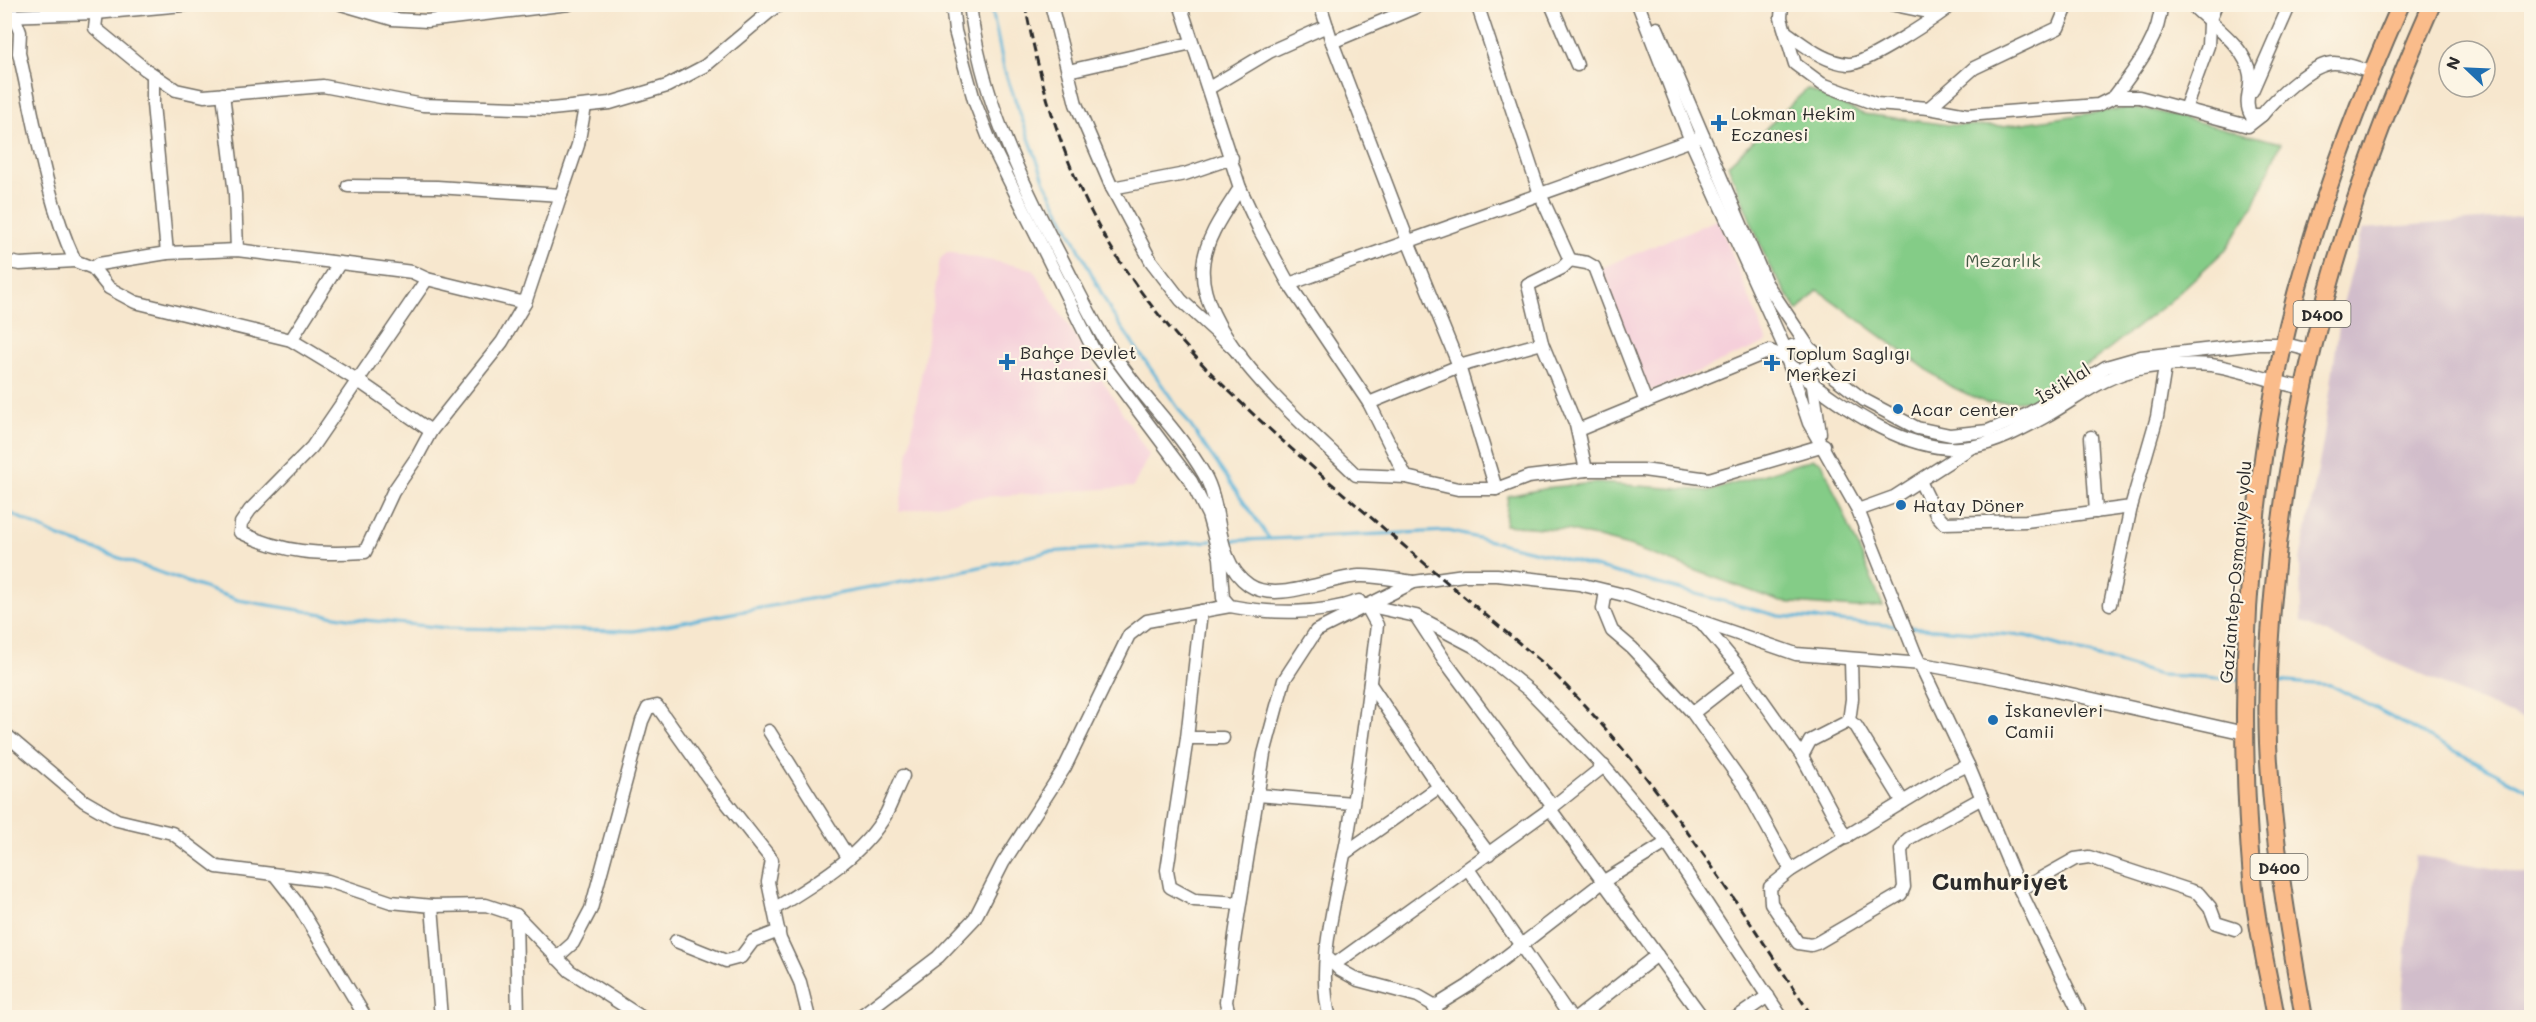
<svg xmlns="http://www.w3.org/2000/svg" width="2536" height="1022" font-family="Mali,sans-serif">
  <style>
    .built { fill: #f5cfda }
    .industrial { fill: #d1bdcb }
    .green { fill: #84cc87; stroke: #587c59; stroke-width: 1.5 }
    .lines { fill: none; stroke-linecap: round; stroke-linejoin: round }
    .stream { stroke: #5cb4d9; stroke-width: 3 }
    .minor-casing { stroke: #726d64; stroke-width: 15 }
    .highway-casing { stroke: #726d64; stroke-width: 20 }
    .minor { stroke: #fff; stroke-width: 12 }
    .highway { stroke: #fabc8b; stroke-width: 16 }
    .rail { stroke: #2b2b2b; stroke-width: 3; stroke-dasharray: 9 4.5; stroke-linecap: butt }
    .poi-dot { fill: #1f6fb2; stroke: #fcf5e5; stroke-width: 2 }
    .labels { text-anchor: middle; dominant-baseline: central; stroke-width: 4.5; stroke-linejoin: round; paint-order: stroke }
    .shield { fill: #fcf5e5; stroke: #6a6863; stroke-width: 1.5 }
    .shield-label { font-size: 16px; font-weight: bold; fill: #2b2b2b }
    .poi-label { font-size: 18px; fill: #2b2b2b; stroke: #fcf5e5; text-anchor: start }
    .park-label { font-size: 18px; fill: #465b47; stroke: #fcf5e5 }
    .street-label { font-size: 18px; fill: #2b2b2b; stroke: #fcf5e5 }
    .district-label { font-size: 24px; font-weight: bold; fill: #2b2b2b; stroke: #fcf5e5 }
  </style>
  <rect width="100%" height="100%" fill="#fcf5e5"/>
  <filter id="ink" filterUnits="userSpaceOnUse"><feTurbulence type="fractalNoise" baseFrequency=".0167" numOctaves="2"/><feDisplacementMap in="SourceGraphic" scale="12" xChannelSelector="R" yChannelSelector="G"/><feConvolveMatrix kernelMatrix="1 2 1 2 8 2 1 2 1" color-interpolation-filters="sRGB"/></filter>
  <filter id="wash" filterUnits="userSpaceOnUse"><feTurbulence type="fractalNoise" baseFrequency=".008" numOctaves="4" result="noise"/><feDisplacementMap in="SourceGraphic" scale="24" xChannelSelector="R" yChannelSelector="G"/><feGaussianBlur stdDeviation="1.35" result="paint"/><feColorMatrix in="noise" values="0 0 0 0 0 0 0 0 0 0 0 0 0 0 0 0 0 1.4 0 .05"/><feComposite in="paint" operator="in"/></filter>
  <g filter="url(#wash)">
    <rect width="100%" height="100%" fill="#f7e7ce"/>
    <g class="built">
      <path d="M1718,219L1767,342L1652,391L1645,386L1599,269Z"/>
      <path d="M947,252L1033,269L1149,455L1133,487L980,497L899,512L940,259Z"/>
    </g>
    <g class="industrial">
      <path d="M2531,216H2532L2531,723L2301,622L2300,561L2323,443L2341,311L2363,229Z"/>
      <path d="M2415,855L2531,875V1017H2400Z"/>
    </g>
    <g class="green">
      <path d="M1807,89L1863,114L1949,125L2003,126L2127,108L2151,110L2281,143L2253,207L2226,249L2170,301L2093,361L2033,400L1986,403L1948,385L1818,290L1798,311L1769,266L1728,165Z"/>
      <path d="M1813,459L1822,462L1883,606L1856,608L1781,602L1629,546L1568,530L1505,525L1508,496L1553,487L1596,483L1711,491Z"/>
    </g>
    <g class="lines">
      <g class="stream">
        <path d="M991,4L1004,69L1045,182L1111,312L1269,538"/>
        <path d="M4,510L57,536L238,600L354,619L448,628L634,631L957,572L1048,552L1212,541"/>
        <path d="M1224,541L1448,531L1546,554L1779,616L1899,626"/>
        <path d="M1909,627L2026,636L2160,675L2242,679"/>
        <path d="M2272,681L2331,685L2532,792"/>
      </g>
    </g>
  </g>
  <g filter="url(#ink)">
    <g class="lines">
      <defs>
        <g id="minor">
          <path d="M98,4L95,28L145,69L176,90L204,96L323,86L423,105L551,109L610,103L667,86L705,66L774,8L783,4"/>
          <path d="M341,4L392,19L427,21L569,4"/>
          <path d="M952,4L955,31L974,100L992,146L1095,353L1191,481L1208,515L1220,558L1223,598L1230,606C1271,614 1320,615 1359,601"/>
          <path d="M970,4C980,95 1020,179 1062,259C1079,292 1095,327 1116,358C1143,398 1180,432 1204,474C1224,508 1213,560 1249,585C1277,604 1327,578 1359,576C1376,575 1396,580 1413,582"/>
          <path d="M1051,4L1076,104L1112,188L1151,261L1181,300L1240,354"/>
          <path d="M1180,4L1240,188L1260,231L1289,284L1369,403L1406,477L1458,489H1496L1528,477L1586,470H1643L1709,479L1824,445"/>
          <path d="M1320,4L1332,42L1408,241L1459,366L1496,489"/>
          <path d="M1551,4L1577,65"/>
          <path d="M1638,4L1691,141L1787,353C1786,363 1791,369 1801,370L1813,362V351L1804,344L1792,346L1787,353"/>
          <path d="M1782,4L1781,18L1795,64L1822,84L1876,104L1929,108L1967,115L2098,105L2114,97H2139L2248,126L2262,115"/>
          <path d="M1890,4L1928,12L1943,9"/>
          <path d="M2191,4C2211,25 2246,45 2250,75C2252,90 2243,101 2251,115H2262C2275,99 2312,63 2334,63C2346,63 2360,69 2371,72"/>
          <path d="M4,16L96,13L194,4"/>
          <path d="M1657,28L1766,283L1808,346"/>
          <path d="M1787,33C1806,46 1824,62 1848,64C1864,66 1938,16 1953,4"/>
          <path d="M1332,42L1423,4"/>
          <path d="M1068,71L1192,43"/>
          <path d="M153,75V104L167,253"/>
          <path d="M1209,88L1269,52L1327,26"/>
          <path d="M2252,91L2290,4"/>
          <path d="M223,94L235,194L237,250"/>
          <path d="M2114,97C2134,70 2160,40 2161,4"/>
          <path d="M1929,108L1974,68L2058,28L2068,4"/>
          <path d="M2185,109L2208,46L2209,22L2216,4"/>
          <path d="M1112,188L1185,174L1232,158"/>
          <path d="M1240,188C1226,210 1205,238 1203,266C1197,338 1308,427 1356,475L1406,477"/>
          <path d="M561,195L578,145L585,107"/>
          <path d="M1570,260L1587,263L1594,267L1646,402"/>
          <path d="M4,261L20,264L75,261C45,197 35,122 19,53L20,32L14,16"/>
          <path d="M75,261L93,268L109,288L135,302L291,340L357,380L431,431"/>
          <path d="M93,268L99,264L167,253L237,250L412,272L427,279L525,303L561,195L437,187L348,186"/>
          <path d="M427,279L312,447L250,510L241,523L240,532C282,553 319,555 365,552L393,492L417,457L431,431L502,342L525,303"/>
          <path d="M1289,284L1703,136"/>
          <path d="M291,340L339,264"/>
          <path d="M1542,343L1576,425L1586,470"/>
          <path d="M1813,351L1834,377L1864,400L1917,428L1950,435L1988,431L2028,414L2106,367L2141,357L2258,344H2285L2313,351"/>
          <path d="M1789,364L1809,423L1858,510L1915,653L1968,765L2020,890L2082,1018"/>
          <path d="M1792,368C1840,404 1906,457 1971,447C1997,443 2022,429 2046,416C2081,396 2102,376 2143,368C2160,365 2194,363 2211,365C2242,369 2273,383 2304,388"/>
          <path d="M1812,379L1820,433"/>
          <path d="M1369,403L1459,366L1542,343L1528,285L1562,268L1570,260L1540,194L1477,4"/>
          <path d="M1578,430L1770,351L1787,358"/>
          <path d="M2091,437L2096,512"/>
          <path d="M1920,481L1936,514L1944,523L2026,521L2131,507L2157,417L2165,367"/>
          <path d="M1858,510L1894,497L1972,447"/>
          <path d="M1606,591L1603,609L1612,631L1632,648L1692,712L1746,788L1791,870"/>
          <path d="M2110,604L2131,507"/>
          <path d="M1366,605L1416,616L1475,647L1530,691L1607,770L1662,836L1782,1018"/>
          <path d="M1201,611L1187,738L1167,870L1170,887L1194,900L1240,903"/>
          <path d="M1417,618L1445,661L1553,807"/>
          <path d="M1702,623L1739,667L1802,756"/>
          <path d="M1693,713L1743,674"/>
          <path d="M1849,721L1856,726L1903,802"/>
          <path d="M769,731L848,857"/>
          <path d="M4,733L84,801L117,820L172,833L217,867L328,881L391,902L432,906L486,905L516,915L570,971L643,1018"/>
          <path d="M1187,738H1223"/>
          <path d="M1968,765L1949,774L1791,870L1770,887L1771,903L1798,943L1811,945L1817,943L1901,894L1904,887L1901,850L1908,839L1982,798"/>
          <path d="M1439,787L1489,854"/>
          <path d="M1257,795L1352,803"/>
          <path d="M1550,809L1703,1018"/>
          <path d="M1846,838L1802,756L1810,741L1849,721L1852,699L1851,661"/>
          <path d="M1345,853L1439,787L1370,684"/>
          <path d="M1468,869L1571,1018"/>
          <path d="M275,875L297,903L366,1018"/>
          <path d="M2020,890L2075,859L2089,857L2198,893L2210,907L2216,923L2235,929"/>
          <path d="M432,906L441,1018"/>
          <path d="M774,909C814,884 862,857 886,814C892,802 897,788 903,776"/>
          <path d="M516,915L518,1018"/>
          <path d="M676,941L726,961L741,957L753,941L779,931"/>
          <path d="M556,958L573,943L591,909L642,721L648,708L657,706L719,793L772,860L768,882L780,939L800,982L809,1018"/>
          <path d="M1329,959L1340,970L1358,980L1418,996L1432,1004L1440,1018"/>
          <path d="M1335,964L1550,809L1604,766"/>
          <path d="M1434,1007L1468,986L1604,881L1666,843"/>
          <path d="M858,1018L938,957L975,918L1003,863L1065,767L1129,635L1147,621L1230,606"/>
          <path d="M1230,1018L1226,1002L1235,935L1264,754L1284,680L1316,631L1414,582L1464,575H1497L1579,584L1624,595L1796,654L1922,664L2007,680L2245,733"/>
          <path d="M1330,1018C1314,963 1340,885 1349,828C1360,762 1369,692 1377,625L1366,605"/>
          <path d="M1577,1018L1657,955"/>
          <path d="M1736,1018L1768,996"/>
        </g>
        <g id="highway">
          <path d="M2276,1018C2268,972 2256,925 2252,879C2238,714 2245,547 2275,385C2300,254 2347,126 2401,4"/>
          <path d="M2304,1018C2288,926 2272,836 2268,743C2266,691 2269,638 2274,586C2291,383 2349,191 2432,4"/>
        </g>
      </defs>
      <use href="#minor" class="minor-casing"/>
      <use href="#highway" class="highway-casing"/>
      <use href="#minor" class="minor"/>
      <use href="#highway" class="highway"/>
      <path class="rail" d="M1025,4C1039,79 1061,156 1097,223C1157,334 1253,416 1346,496C1412,553 1477,608 1543,663C1651,767 1731,893 1813,1018"/>
    </g>
  </g>
  <g class="poi-dot">
    <path d="M1716 114h6v6h6v6h-6v6h-6v-6h-6v-6h6z"/>
    <path d="M1004 353h6v6h6v6h-6v6h-6v-6h-6v-6h6z"/>
    <path d="M1769 354h6v6h6v6h-6v6h-6v-6h-6v-6h6z"/>
    <circle cx="1898" cy="409" r="6"/>
    <circle cx="1901" cy="505" r="6"/>
    <circle cx="1993" cy="720" r="6"/>
  </g>
  <g class="labels">
    <g class="shield">
      <rect x="2293.5" y="301" width="57" height="26" rx="4.5"/>
      <rect x="2250.5" y="854" width="57" height="26" rx="4.5"/>
    </g>
    <g class="shield-label">
      <text x="2322" y="314">D400</text>
      <text x="2279" y="867">D400</text>
    </g>
    <g class="poi-label">
      <text x="1731" y="113">Lokman Hekim<tspan x="1731" dy="21">Eczanesi</tspan></text>
      <text x="1020" y="352">Bahçe Devlet<tspan x="1020" dy="21">Hastanesi</tspan></text>
      <text x="1786" y="353">Toplum Saglıgı<tspan x="1786" dy="21">Merkezi</tspan></text>
      <text x="1910" y="409">Acar center</text>
      <text x="1913" y="505">Hatay Döner</text>
      <text x="2005" y="710">İskanevleri<tspan x="2005" dy="21">Camii</tspan></text>
    </g>
    <g class="park-label">
      <text x="2003" y="260">Mezarlık</text>
    </g>
    <g class="street-label">
      <text transform="translate(2063 383) rotate(-32)">İstiklal</text>
      <text transform="translate(2235 572) rotate(-85)">Gaziantep-Osmaniye yolu</text>
    </g>
    <g class="district-label">
      <text x="2000" y="880">Cumhuriyet</text>
    </g>
  </g>
  <rect width="2536" height="1022" fill="none" stroke="#fcf5e5" stroke-width="24"/>
  <g transform="translate(2467 69) rotate(293)"><circle r="28" fill="#fcf5e5" stroke="#a8a49b" stroke-width="1.5"/>
  <path d="M0-4.5L10 22L0 15L-10 22Z" fill="#1f6fb2"/>
  <text y="-9" font-size="16" font-weight="bold" text-anchor="middle" fill="#2b2b2b">N</text>
  </g>
</svg>
